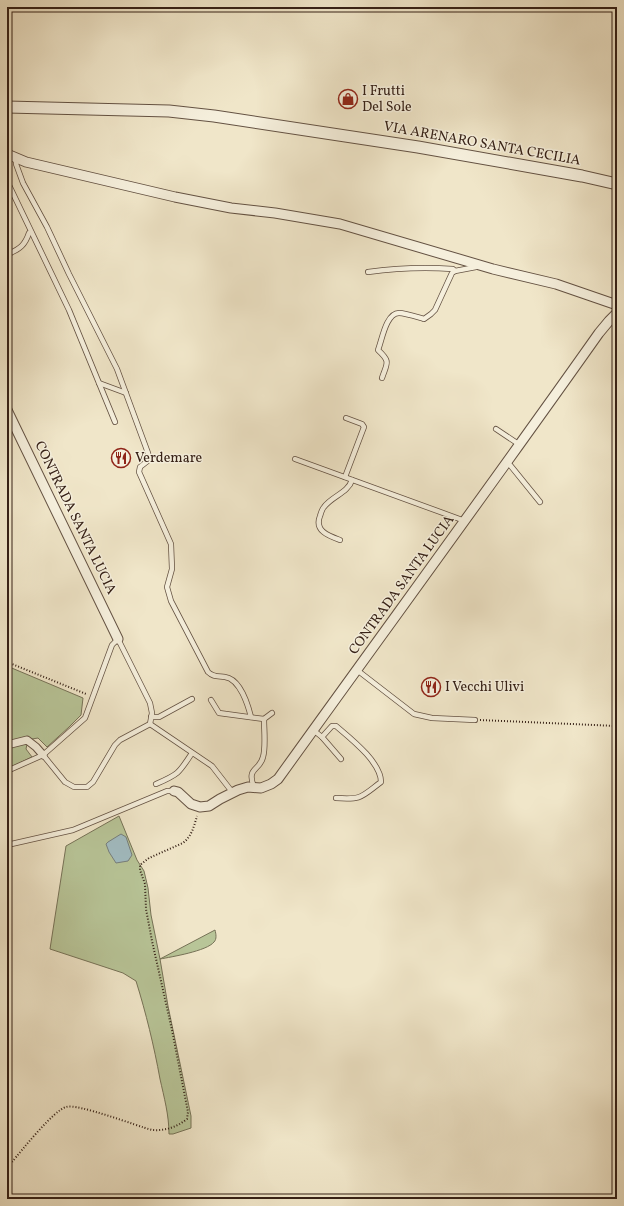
<svg xmlns="http://www.w3.org/2000/svg" width="624" height="1206" font-family="Vollkorn,serif">
  <style>
    .green { fill: #b8c598; stroke: #767257 }
    .water { fill: #a1bcc2; stroke: #767e7d }
    .lines { fill: none; stroke-linecap: round; stroke-linejoin: round }
    .service-casing { stroke: #645243; stroke-width: 6 }
    .pedestrian-casing { stroke: #645243; stroke-width: 9 }
    .minor-casing { stroke: #645243; stroke-width: 11 }
    .tertiary-casing { stroke: #645243; stroke-width: 13 }
    .path { stroke: #352016; stroke-width: 2; stroke-dasharray: 1 2; stroke-linecap: butt }
    .service { stroke: #f5efdc; stroke-width: 4.5 }
    .pedestrian { stroke: #f5efdc; stroke-width: 7 }
    .minor { stroke: #f5efdc; stroke-width: 9 }
    .tertiary { stroke: #f5efdc; stroke-width: 11 }
    .labels { text-anchor: middle; dominant-baseline: central; stroke-width: 3; stroke-linejoin: round; paint-order: stroke }
    .poi-label { font-size: 14px; fill: #352016; stroke: #f5efdc; text-anchor: start }
    .street-label { font-size: 14px; fill: #352016; stroke: #f5efdc }
  </style>
  <rect width="100%" height="100%" fill="#f0e6c9"/>
  <filter id="stains"><feTurbulence type="fractalNoise" baseFrequency=".005" numOctaves="4"/><feColorMatrix values="0 0 0 0 .2 0 0 0 0 .09 0 0 0 0 .02 0 0 0 .5 -.17"/></filter>
  <radialGradient id="worn" r=".72"><stop offset=".6" stop-color="#630" stop-opacity="0"/><stop offset="1" stop-color="#630" stop-opacity=".3"/></radialGradient>
  <g class="green">
    <path d="M7,666L83,698L81,715L69,727L47,747L38,738L32,739L27,744L26,749L32,757L7,769Z"/>
    <path d="M119,816L137,860L144,871L148,888L151,915L160,959L215,930C216,934 217,939 214,942C207,951 171,957 160,959L168,1006L191,1116V1128L173,1134H169C169,1115 164,1097 160,1079C154,1046 146,1013 136,981L123,973L50,949L66,846Z"/>
  </g>
  <path class="water" d="M121,834L126,837L132,855L128,861L116,863L109,852L106,844L108,842Z"/>
  <g class="lines">
    <defs>
      <g id="service">
        <path d="M16,158V164L23,183L47,227L69,274L117,369L148,453L149,460L140,467L139,472L171,544L172,569L167,587L171,601L208,672C213,677 218,676 225,677C240,679 248,705 251,717"/>
        <path d="M7,181L69,310L115,422"/>
        <path d="M8,254C20,249 25,245 29,233L31,232"/>
        <path d="M368,272C397,268 423,267 453,269L455,271"/>
        <path d="M382,378C387,363 391,362 378,350C382,340 386,313 399,313C405,313 417,317 424,319L431,314L435,310L452,273L455,271L476,267L477,266"/>
        <path d="M99,383L126,393"/>
        <path d="M496,429L520,445"/>
        <path d="M295,459L465,521"/>
        <path d="M507,463L510,465L540,502"/>
        <path d="M345,477L364,427L362,424L346,418"/>
        <path d="M340,540C329,536 314,531 320,516C321,513 322,509 324,507C332,496 348,493 352,480"/>
        <path d="M357,670L414,714L432,718L475,720"/>
        <path d="M211,700L219,713L264,719L272,713"/>
        <path d="M151,717H159L192,699"/>
        <path d="M313,730L322,737L341,759"/>
        <path d="M322,737L332,726H336C350,738 381,762 381,782C361,797 362,800 336,798"/>
        <path d="M43,755L65,782L74,787H87L93,782L115,745L120,740L150,724L212,766L233,793"/>
        <path d="M7,771L43,755L85,718L112,645L118,639L150,703L152,713L150,724"/>
        <path d="M156,784C179,774 179,773 192,753"/>
        <path d="M254,787C246,767 260,771 263,757C266,747 264,730 264,719"/>
        <path d="M7,845L73,830L167,791H174"/>
      </g>
      <path id="pedestrian" d="M7,745L27,740L36,747L43,755"/>
      <g id="minor">
        <path d="M7,154L26,162L175,197L231,208L275,213L340,224L493,269L556,284L617,305"/>
        <path d="M7,410L118,639"/>
        <path d="M174,791L178,792L191,804L200,807L209,806L220,799L238,790L248,787L261,788L271,784L278,779C385,630 493,483 599,333L609,321L617,313"/>
      </g>
      <path id="tertiary" d="M7,107L169,111L214,116L418,147L582,176L617,184"/>
    </defs>
    <use href="#service" class="service-casing"/>
    <use href="#pedestrian" class="pedestrian-casing"/>
    <use href="#minor" class="minor-casing"/>
    <use href="#tertiary" class="tertiary-casing"/>
    <g class="path">
      <path d="M7,662L86,694"/>
      <path d="M480,720L617,726"/>
      <path d="M7,1165L12,1162C22,1150 54,1110 66,1107C77,1103 137,1126 152,1130C165,1131 177,1127 187,1119L188,1112L172,1030L152,941L146,909L145,884L140,870V865L149,858L183,843C192,836 194,826 197,816"/>
    </g>
    <use href="#service" class="service"/>
    <use href="#pedestrian" class="pedestrian"/>
    <use href="#minor" class="minor"/>
    <use href="#tertiary" class="tertiary"/>
  </g>
  <defs>
    <symbol id="shop-ring" viewBox="-11 -11 22 22"><circle r="9.5" fill="#f5efdc" stroke="#8f2418" stroke-width="1.5"/><path d="M-5-2.5h2.3a2.7 3.5 0 0 1 5.4 0H5L5.5 6h-11ZM-1.5-2.5h3a1.5 2.3 0 0 0-3 0Z" fill="#8f2418"/></symbol>
    <symbol id="restaurant-ring" viewBox="-11 -11 22 22"><circle r="9.5" fill="#f5efdc" stroke="#8f2418" stroke-width="1.5"/><path d="M-5-6h1v4h1v-4h1v4h1v-4h1v5L-1.5 .5V6h-2V.5L-5-1ZM5-6V6H3V1.5H1.5Q1.5-4 5-6Z" fill="#8f2418"/></symbol>
  </defs>
  <g fill-rule="evenodd">
    <use href="#shop-ring" x="337" y="88" width="22" height="22"/>
    <use href="#restaurant-ring" x="110" y="447" width="22" height="22"/>
    <use href="#restaurant-ring" x="420" y="676" width="22" height="22"/>
  </g>
  <g class="labels">
    <g class="poi-label">
      <text x="362" y="91">I Frutti<tspan x="362" dy="16">Del Sole</tspan></text>
      <text x="135" y="458">Verdemare</text>
      <text x="445" y="687">I Vecchi Ulivi</text>
    </g>
    <g class="street-label">
      <text transform="translate(482 144) rotate(10)">VIA ARENARO SANTA CECILIA</text>
      <text transform="translate(75 518) rotate(64)">CONTRADA SANTA LUCIA</text>
      <text transform="translate(402 585) rotate(-54)">CONTRADA SANTA LUCIA</text>
    </g>
  </g>
  <rect width="624" height="1206" fill="none" stroke="#f0e6c9" stroke-width="24"/>
  <rect x="8" y="8" width="608" height="1190" fill="none" stroke="#352016" stroke-width="2"/>
  <rect x="12" y="12" width="600" height="1182" fill="none" stroke="#352016"/>
  <rect width="100%" height="100%" filter="url(#stains)"/>
  <rect width="100%" height="100%" fill="url(#worn)"/>
</svg>
